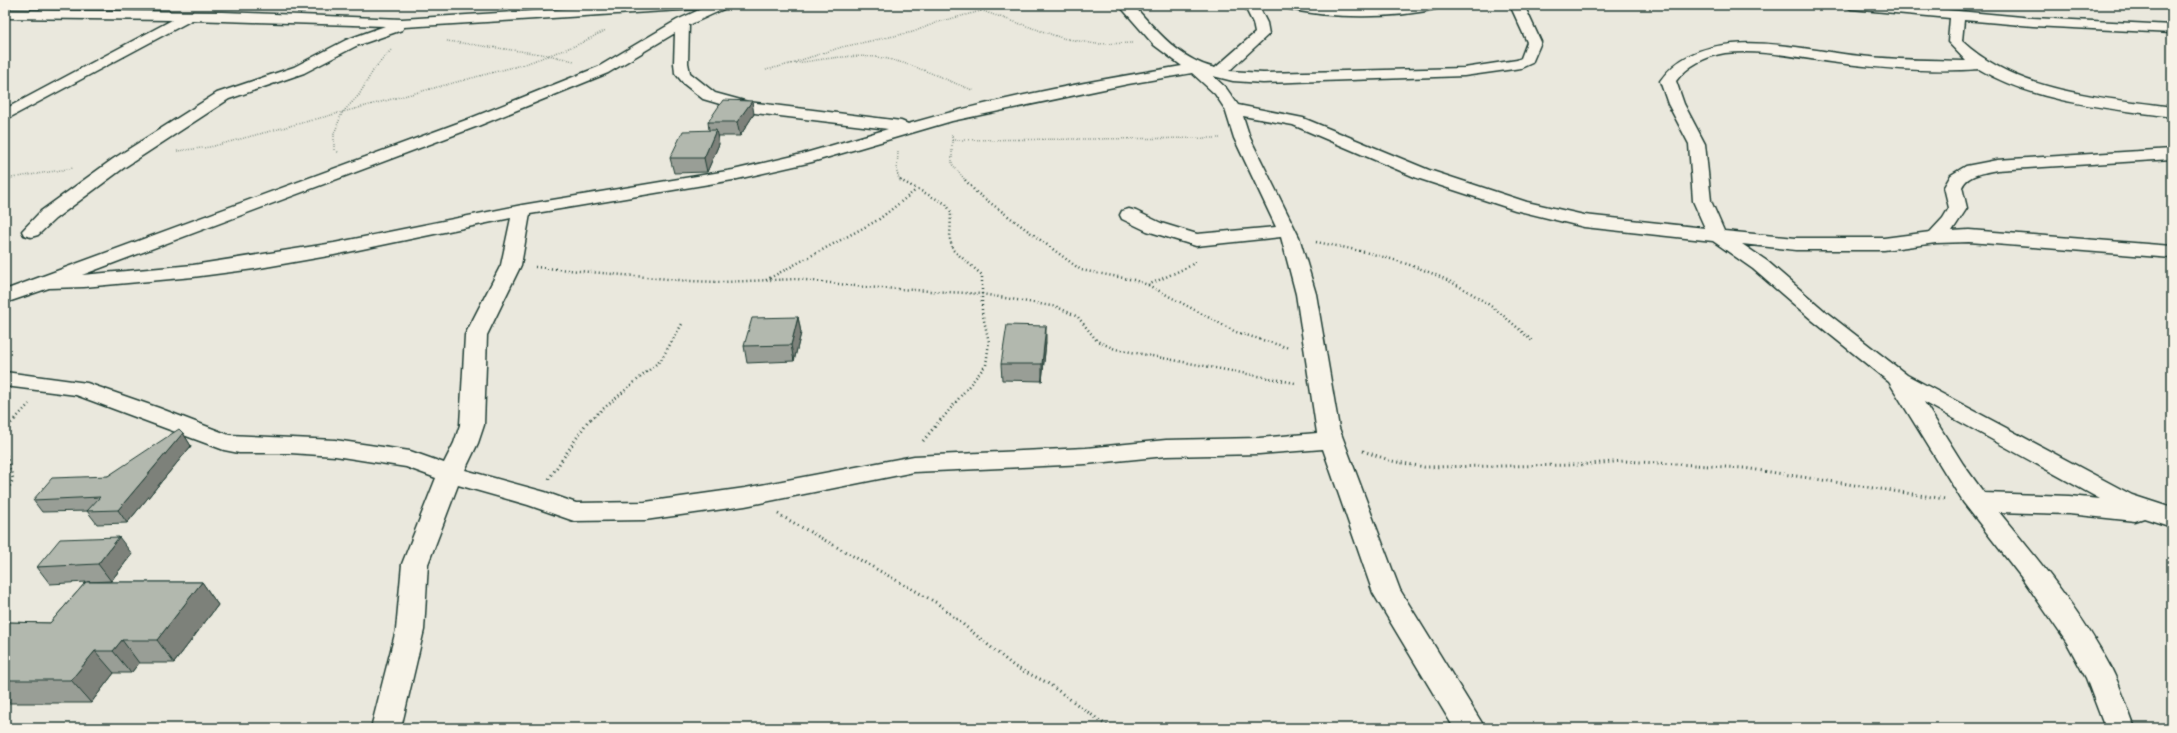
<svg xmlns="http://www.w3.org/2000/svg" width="2177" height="733" font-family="Caveat,sans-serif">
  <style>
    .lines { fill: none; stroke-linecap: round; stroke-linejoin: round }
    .minor-casing { stroke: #1f3d34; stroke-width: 3 }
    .path-far2 { stroke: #1f3d34; stroke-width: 1.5; stroke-dasharray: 0.5 2; stroke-linecap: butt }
    .path-far1 { stroke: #1f3d34; stroke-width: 2.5; stroke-dasharray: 1 3; stroke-linecap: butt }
    .path { stroke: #1f3d34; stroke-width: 3; stroke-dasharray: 1 3.5; stroke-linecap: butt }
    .minor { fill: #f7f3e8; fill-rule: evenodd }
    .wall { fill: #999e96; stroke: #1f3d34 }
    .shaded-wall { fill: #7d817a; stroke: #1f3d34 }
    .building { fill: #b2b8ae; stroke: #1f3d34 }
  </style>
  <rect width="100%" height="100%" fill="#eae8dd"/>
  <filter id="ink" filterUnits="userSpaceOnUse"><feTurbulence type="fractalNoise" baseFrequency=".025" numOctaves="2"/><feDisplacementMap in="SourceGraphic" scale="8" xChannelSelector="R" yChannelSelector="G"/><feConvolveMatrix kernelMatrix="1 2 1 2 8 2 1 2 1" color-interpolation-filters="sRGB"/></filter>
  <g filter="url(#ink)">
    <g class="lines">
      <defs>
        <g id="minor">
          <path d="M631,5H705L698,9L404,27L402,30L356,46L304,73L229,99L125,167L55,219L38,235L31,237L24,235L22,231L41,211L113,159L217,93L294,67L346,40L385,26L192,20L5,120V109L172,20L5,18V10L223,12L402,19Z"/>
          <path d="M710,5H728L726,8L689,25L688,63L690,73L715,93L748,102L901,121L908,124C997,98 1090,81 1182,66L1154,45L1119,5H1133C1156,30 1180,60 1215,68L1255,33L1253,23L1244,5H1258L1267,23L1269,34L1229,71L1263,73L1464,68L1517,60L1521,58L1527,42L1510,5H1524L1541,42L1532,63L1521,68L1464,76L1263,83L1233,81L1213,76L1226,88L1238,105L1303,118L1429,170L1527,202L1584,215L1705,228L1693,201L1689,144L1668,104L1660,81C1703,20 1799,50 1860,56C1895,60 1931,60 1966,61L1948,42L1950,18L1851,9L1844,5H1894L2033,18L2172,25V33L2033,26L1964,20L1962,41C2018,93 2100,97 2172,107V117C2108,108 2036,103 1979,69C1931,73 1878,68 1830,62C1795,57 1760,49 1725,53C1706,56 1687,66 1676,81L1684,104L1705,144L1711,201L1724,231L1796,238H1884L1930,232L1943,218L1949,208L1944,187L1951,175L1966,166L1997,160L2172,149V159L1997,170C1984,173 1968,174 1962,187L1967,208L1952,231L1969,230L2172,246V258L1969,242L1936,243L1884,250H1796L1742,244L1767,261L1826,312L1907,375L2132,495L2172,508V527L2144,518L2135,521L2069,514L1999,512C2039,561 2081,611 2111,668C2121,687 2127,708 2135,728H2105L2086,678L2067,643L2025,582L1963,502L1889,382L1812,320L1753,269L1713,241L1584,227L1515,210L1417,178L1293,125L1243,116L1250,138L1299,237L1316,294L1339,428L1400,590L1485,728H1454L1373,593L1323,449L1259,454L1166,456L1086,464L914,472L745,506L645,520L574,521L528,505L458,485L428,564L424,630L401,728H371L396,630L402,564L436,478L406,467L335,456L290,453H239L224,450L76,395L5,386V372L87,383L159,408L229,435L335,440L410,451L444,463L454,443L460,425L465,335L501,265L511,218L334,255L254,269L193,277L84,287L49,288L5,303V290L466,120L598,67L677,20ZM675,33L674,63L675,73L684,84L703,99L747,112L888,129L802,154L733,170L522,205L334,243L193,265L82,275L478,126L608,73ZM1192,73L1215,94L1225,109L1234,138L1276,227L1197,234L1161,223L1136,211L1129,209L1122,211L1120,215L1122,219L1147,231L1196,246L1281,237L1296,294L1317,433L1259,438L1166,440L1086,448L914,456L745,488L645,502L576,503L545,492L465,470L478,443L484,425L487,335L521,265L530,214L733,180L812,162L952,121L1128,84ZM1924,402L2100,499L2069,496L1984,493L1963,464Z"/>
          <path d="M1283,5L1344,7L1442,5L1440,8C1395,19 1329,19 1285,8Z"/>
        </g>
      </defs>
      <use href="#minor" class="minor-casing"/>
      <g class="path-far2">
        <path d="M965,5L1062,38L1096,44L1133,43"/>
        <path d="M447,41L548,55L574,61"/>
        <path d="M795,62L842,47L913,32L938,22L981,11"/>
        <path d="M789,64C820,60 852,53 883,58C915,64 945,80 975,91"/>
        <path d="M766,70L790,64"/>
        <path d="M952,135V164L966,181"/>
        <path d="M952,140L1220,138"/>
        <path d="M177,151L210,147L525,64L577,45L606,30"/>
        <path d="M338,152L334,150V134L342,113L359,95L374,69L391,50"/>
        <path d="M898,152L897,172L899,179L902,181"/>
        <path d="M5,179L74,168"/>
      </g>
      <g class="path-far1">
        <path d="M900,180L946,204L951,212L950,239L953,250L982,275V312L989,342L986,365L942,419"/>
        <path d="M965,180L977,193L1081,270L1134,280L1148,285L1236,332L1289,348"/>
        <path d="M1316,242C1371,252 1430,266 1477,297C1497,309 1515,325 1532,341"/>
        <path d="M535,267L690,281L722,282L797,279L864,287L982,294L1057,307L1078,317L1097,341L1115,349L1295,383"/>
        <path d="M766,280L878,220L916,190"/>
        <path d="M1148,285L1190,266L1197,260"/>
        <path d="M15,419L29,404"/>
        <path d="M591,419L661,360L682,324"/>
      </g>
      <g class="path">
        <path d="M5,435L8,426L16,418"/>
        <path d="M923,441L942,418"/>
        <path d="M5,451L13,479L5,496"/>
        <path d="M1363,451L1392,461L1424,467L1578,465L1624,461L1744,468L1945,499"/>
        <path d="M549,479L588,421L592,418"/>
        <path d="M778,514L937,603L1015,667L1046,682L1110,728"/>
      </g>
      <use href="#minor" class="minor"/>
    </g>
    <g class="wall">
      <path d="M754,114L740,136H717L719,144L707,172L674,173L670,158L709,130L708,122Z"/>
      <path d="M798,317L801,333L794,361L747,363L744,346Z"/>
      <path d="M1046,342L1042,381L1002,380L1001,364Z"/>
      <path d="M183,433L191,446L127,523L97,524L87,511H88L42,512L33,500L108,476Z"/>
      <path d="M132,554L111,581L87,582H202L218,605L174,663H139L131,673H114L91,703H5V622L50,623L86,582L50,584L37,567Z"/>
    </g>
    <g class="shaded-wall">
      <path d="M752,101L754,114L740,136L737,122Z"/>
      <path d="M716,130L719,144L707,172L704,158Z"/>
      <path d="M798,317L801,333L794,361L791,345Z"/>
      <path d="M1046,326V342L1042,381V364Z"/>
      <path d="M183,433L191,446L127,523L118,510Z"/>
      <path d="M119,537L132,554L111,581L98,564Z"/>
      <path d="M202,582L218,605L174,663L157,640Z"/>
      <path d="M122,640L139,663L131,673L113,651Z"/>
      <path d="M95,651L114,673L91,703L71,680Z"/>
    </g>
    <g class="building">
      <path d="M723,100L752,101L737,122H708Z"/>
      <path d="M716,130L704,158H670L683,131Z"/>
      <path d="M798,317L791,345L744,346L752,318Z"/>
      <path d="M1007,325L1046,326L1042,364H1001Z"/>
      <path d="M179,429L183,433L118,510L87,511L100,497L33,500L52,478L108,476Z"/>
      <path d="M119,537L98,564L37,567L60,539Z"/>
      <path d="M86,582H202L157,640H122L113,651H95L71,680H5V622L50,623Z"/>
    </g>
  </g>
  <rect width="2177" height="733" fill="none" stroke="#f7f3e8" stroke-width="20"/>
  <rect x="10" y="10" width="2157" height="713" fill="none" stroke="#1f3d34" stroke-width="1.5" filter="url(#ink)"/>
</svg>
